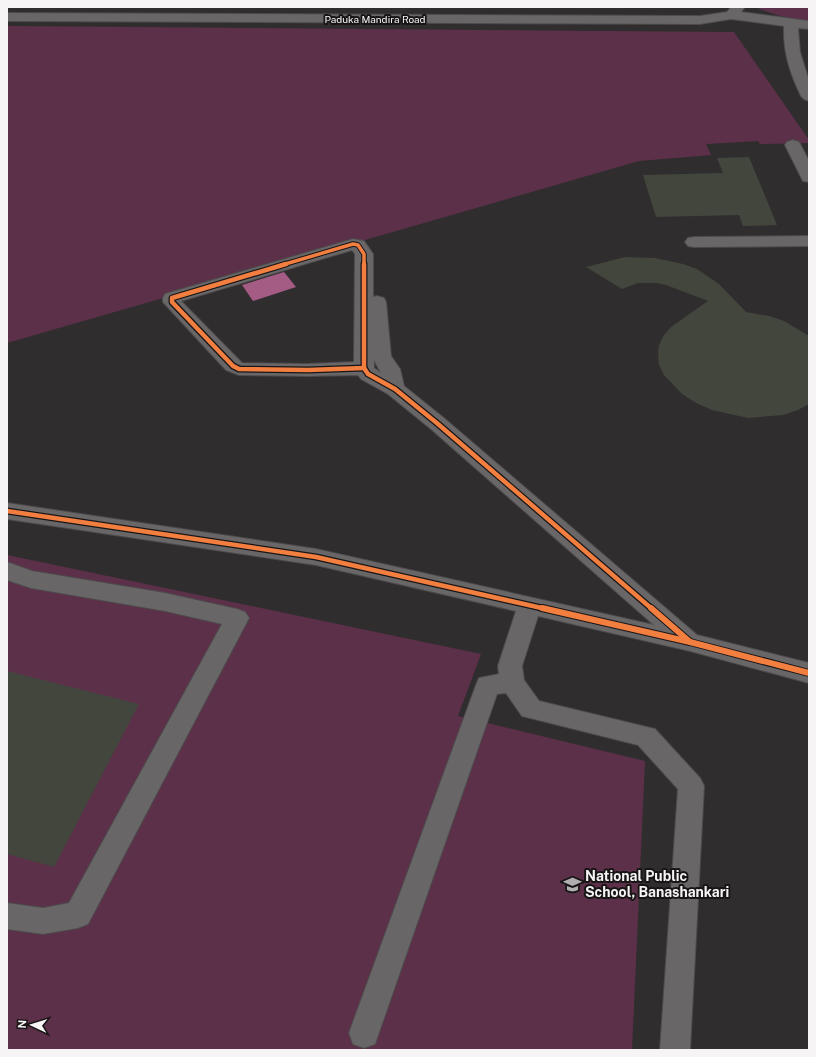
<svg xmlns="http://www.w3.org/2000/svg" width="816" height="1057" font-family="'Public Sans',sans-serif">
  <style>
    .green { fill: #5d3049 }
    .water { fill: #a45c84 }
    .building { fill: #42463c }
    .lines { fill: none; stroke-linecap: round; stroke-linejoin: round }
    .minor-casing { stroke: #4d4a4c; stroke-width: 2 }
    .minor { fill: #686667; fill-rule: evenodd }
    .cycleway-far2-casing { stroke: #181517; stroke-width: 5.5 }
    .cycleway-far1-casing { stroke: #181517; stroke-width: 7 }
    .cycleway-casing { stroke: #181517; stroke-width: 8 }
    .cycleway-far2 { stroke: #f27e40; stroke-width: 3.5 }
    .cycleway-far1 { stroke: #f27e40; stroke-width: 4.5 }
    .cycleway { stroke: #f27e40; stroke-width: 6 }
    .labels { text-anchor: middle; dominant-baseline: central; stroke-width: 4; stroke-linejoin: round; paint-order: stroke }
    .far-street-label { font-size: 10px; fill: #f7f4f5; stroke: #181517 }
    .near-poi-label { font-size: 14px; font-weight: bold; fill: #f7f4f5; stroke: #181517; text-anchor: start }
  </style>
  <rect width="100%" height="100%" fill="#302d2f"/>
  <g class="green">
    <path d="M760,7H809V22L796,21L759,9Z"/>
    <path d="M7,26L734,32L809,140V143L760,144L758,141L706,144L711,155L639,161L7,343Z"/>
    <path d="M7,555L481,654L458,716L645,761L632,1050L7,1049Z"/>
  </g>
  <path class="water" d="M284,272L296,287L253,301L242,285Z"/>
  <g class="building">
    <path d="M749,157L777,225L743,226L739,215L656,217L643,175L723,173L717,158Z"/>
    <path d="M625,257L655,258L683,264L697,269L719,284L746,312L769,316L784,321L809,336V404L798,410L783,415L748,418L712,410L696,403L682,394L664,375L659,365L658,354L659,345L664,335L671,327L708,301L666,285L657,283H638L622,289L586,267Z"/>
    <path d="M7,671L139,704L54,867L7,854Z"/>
  </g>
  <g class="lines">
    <defs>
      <g id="minor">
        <path d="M731,7H745L741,12L809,21V29L798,28L800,52L809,81V101L804,99L801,96C790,73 783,52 784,26L731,19L700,24L7,21V13L700,16L727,12Z"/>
        <path d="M793,140L799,142L809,161V182L803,181L785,145L787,142Z"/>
        <path d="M809,236V246L694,247L688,246L685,242L688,238L694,237Z"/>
        <path d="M353,239L364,241L373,254V297L377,296L384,298L386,302L391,356L400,369L404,386L445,419L697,635L809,663V683L690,651L538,616L522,666L524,680L539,701L655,729L700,778L704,786L690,1050H660L678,789L638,745L522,716L506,693L497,694L375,1044L364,1048L353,1044L349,1033L476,685L479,678L499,674L498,666L516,611L316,565L7,519V503L316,549L654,625L431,429L388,394L361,379L358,375L308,376L239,375L226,370L163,302V298L165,294ZM352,250L355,254L354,362L308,364L242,363L181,301ZM374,360L381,373L374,368Z"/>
        <path d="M7,562L32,571L165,593L237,609L245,612L249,618L88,924L78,928L43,934L7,929V903L43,908L69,903L222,624L165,611L31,588L7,580Z"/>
      </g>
    </defs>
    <use href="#minor" class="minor-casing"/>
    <use href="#minor" class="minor"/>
    <defs>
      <path id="cycleway-far2" d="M282,265L353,244L358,245L364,254V265"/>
      <g id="cycleway-far1">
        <path d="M286,264L172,298V302L233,366L239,369L308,370L364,368"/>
        <path d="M364,264V368"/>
        <path d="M364,368L368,374L395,389L438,424L652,609"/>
        <path d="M7,511L316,557L546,609"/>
      </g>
      <g id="cycleway">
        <path d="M542,608L690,642L809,673"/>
        <path d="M651,608L690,642"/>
      </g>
    </defs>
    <use href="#cycleway-far2" class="cycleway-far2-casing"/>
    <use href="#cycleway-far1" class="cycleway-far1-casing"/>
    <use href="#cycleway" class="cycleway-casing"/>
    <use href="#cycleway-far2" class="cycleway-far2"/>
    <use href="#cycleway-far1" class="cycleway-far1"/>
    <use href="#cycleway" class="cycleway"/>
  </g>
  <defs>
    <symbol id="school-bare" viewBox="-9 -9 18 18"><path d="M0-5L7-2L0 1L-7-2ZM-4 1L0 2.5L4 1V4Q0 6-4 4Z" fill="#b1aeb0" stroke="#181517" stroke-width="2.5" paint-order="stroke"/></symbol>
  </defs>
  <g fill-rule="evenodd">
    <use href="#school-bare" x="560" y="872" width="25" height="25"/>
  </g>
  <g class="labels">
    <g class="far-street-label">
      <text x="375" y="19">Paduka Mandira Road</text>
    </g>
    <g class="near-poi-label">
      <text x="585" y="876">National Public<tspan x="585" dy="16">School, Banashankari</tspan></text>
    </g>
  </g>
  <rect width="816" height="1057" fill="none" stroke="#f7f4f5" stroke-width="16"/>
  <g transform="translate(32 1025) rotate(274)" stroke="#181517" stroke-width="3" paint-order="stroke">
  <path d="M0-3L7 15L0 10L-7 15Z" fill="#f7f4f5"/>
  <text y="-6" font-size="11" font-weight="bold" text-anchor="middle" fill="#f7f4f5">N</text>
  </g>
</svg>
